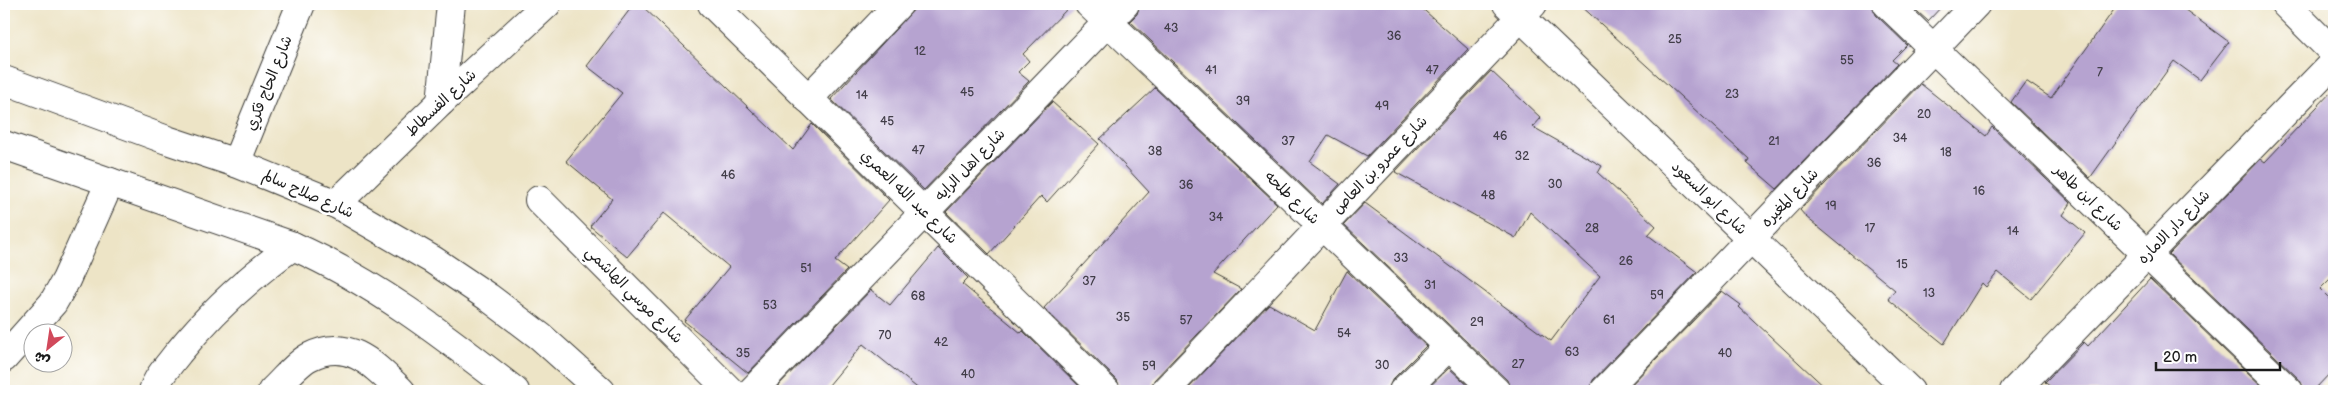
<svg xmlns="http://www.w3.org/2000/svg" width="2338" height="395" font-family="'Balsamiq Sans','Playpen Sans Arabic',sans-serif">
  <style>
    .building { fill: #b6a3d0 }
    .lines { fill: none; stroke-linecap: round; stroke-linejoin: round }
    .street-casing { stroke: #3b3a36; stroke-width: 30 }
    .highway-casing { stroke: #3b3a36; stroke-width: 30 }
    .street { stroke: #fff; stroke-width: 28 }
    .highway { stroke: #fff; stroke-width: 28 }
    .labels { text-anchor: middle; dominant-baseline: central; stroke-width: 5; stroke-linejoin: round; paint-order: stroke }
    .number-label { font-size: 12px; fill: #423e49 }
    .street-label { font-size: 15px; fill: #1c1c1c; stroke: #fff }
  </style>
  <rect width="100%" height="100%" fill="#fff"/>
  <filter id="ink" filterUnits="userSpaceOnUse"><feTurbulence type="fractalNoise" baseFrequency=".02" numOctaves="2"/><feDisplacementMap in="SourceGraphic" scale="10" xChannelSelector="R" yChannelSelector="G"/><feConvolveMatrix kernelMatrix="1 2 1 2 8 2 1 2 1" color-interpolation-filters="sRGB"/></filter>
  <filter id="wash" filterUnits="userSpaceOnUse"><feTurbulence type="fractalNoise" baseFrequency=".0096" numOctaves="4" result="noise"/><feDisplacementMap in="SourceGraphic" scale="20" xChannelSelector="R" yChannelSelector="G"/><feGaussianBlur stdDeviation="1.12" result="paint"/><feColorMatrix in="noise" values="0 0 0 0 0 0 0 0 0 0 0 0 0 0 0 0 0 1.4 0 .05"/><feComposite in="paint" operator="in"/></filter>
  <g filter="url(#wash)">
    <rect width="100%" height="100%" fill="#ede4c6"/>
    <g id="blocks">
      <g class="building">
        <path d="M634,4H640L793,150L812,124L889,200L835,261L847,270L748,373L684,321L729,267L664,213L627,257L590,226L612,199L566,161L622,93L587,66Z"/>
        <path d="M919,4H1072L1023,54L1029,61L1018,72L1029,81L924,190L831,99Z"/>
        <path d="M1140,4H1417L1468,49L1367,156L1328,135L1310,162L1340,184L1322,204L1130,21L1137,14Z"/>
        <path d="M1579,4H1872L1876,15L1907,45L1892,60L1897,64L1777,189L1747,163L1749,159Z"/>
        <path d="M1909,4H1944L1928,21Z"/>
        <path d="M2118,4H2177L2229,42L2200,80L2174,61L2090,178L2011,102L2026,81L2051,98Z"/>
        <path d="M1491,71L1541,118L1533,127L1602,166L1598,173L1656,226L1648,235L1697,272L1593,380L1589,391H1511L1507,380L1344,225L1365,203L1551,341L1600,276L1530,212L1516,238L1395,172Z"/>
        <path d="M1921,84L1986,136L1992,127L2071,203L2063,215L2085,233L2031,299L1998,272L1986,287L1982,283L1944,344L1888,299L1895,290L1806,217L1800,210Z"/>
        <path d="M1155,88L1277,204L1213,274L1241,289L1154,380L1150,391H1121L1117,380L1044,308L1149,192L1100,139Z"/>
        <path d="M2334,89V275L2320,289L2334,303V369L2313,391H2304L2300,380L2169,254L2261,159L2265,162Z"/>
        <path d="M1052,102L1099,144L1047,202L1041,196L989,254L946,212Z"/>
        <path d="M938,248L968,278L962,284L1021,333L1023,331L1084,391H921L863,344L824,391H773L871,290L890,305Z"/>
        <path d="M1347,271L1426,346L1392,380L1388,391H1186L1269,304L1315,330Z"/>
        <path d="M2150,279L2267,391H2055L2045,382L2084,342L2088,346Z"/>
        <path d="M1722,291L1741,305L1739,307L1829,391H1625Z"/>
        <path d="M1449,368L1474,391H1425Z"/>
      </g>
    </g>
  </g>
  <g filter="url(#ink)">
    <use href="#blocks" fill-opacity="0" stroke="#3b3a36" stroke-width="1"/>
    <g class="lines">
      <defs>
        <g id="street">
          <path d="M712,4L1106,391"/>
          <path d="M1089,4L1496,391"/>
          <path d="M1507,4L1910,391"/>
          <path d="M1887,4L2289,391"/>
          <path d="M2285,4L2334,53"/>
          <path d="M808,99L899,4"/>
          <path d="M441,102L451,4"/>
          <path d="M236,163L301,4"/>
          <path d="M539,200L730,391"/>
          <path d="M336,204L441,102L547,4"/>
          <path d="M4,358L53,303L66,280L110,182"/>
          <path d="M153,391C157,377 169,365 178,353C212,311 249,277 293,246"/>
          <path d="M272,391C283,381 296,364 309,357C349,336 375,366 401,391"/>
          <path d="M752,391L1125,4"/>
          <path d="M1165,391L1533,4"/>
          <path d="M1403,391L1449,346"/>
          <path d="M1604,391L1976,4"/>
          <path d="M2014,391L2334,62"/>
        </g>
        <g id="highway">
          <path d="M4,80L167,140L236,163L336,204L433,260L488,297L541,337L601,391"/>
          <path d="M4,145L293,246C375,282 444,336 515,391"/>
        </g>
      </defs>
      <use href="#street" class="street-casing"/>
      <use href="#highway" class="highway-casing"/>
      <use href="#street" class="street"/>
      <use href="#highway" class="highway"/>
    </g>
  </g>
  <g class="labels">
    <g class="number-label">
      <text x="1171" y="28">43</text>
      <text x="1394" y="36">36</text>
      <text x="1675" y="39">25</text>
      <text x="920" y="51">12</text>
      <text x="1847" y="60">55</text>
      <text x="1211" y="70">41</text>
      <text x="1432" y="70">47</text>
      <text x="2100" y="72">7</text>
      <text x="967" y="92">45</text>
      <text x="1732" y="94">23</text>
      <text x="862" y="95">14</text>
      <text x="1243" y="101">39</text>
      <text x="1382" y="106">49</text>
      <text x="1924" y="114">20</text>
      <text x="887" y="121">45</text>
      <text x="1500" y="136">46</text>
      <text x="1900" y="138">34</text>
      <text x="1288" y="141">37</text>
      <text x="1774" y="141">21</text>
      <text x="918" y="150">47</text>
      <text x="1155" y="151">38</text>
      <text x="1946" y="152">18</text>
      <text x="1522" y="156">32</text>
      <text x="1874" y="163">36</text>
      <text x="728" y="175">46</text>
      <text x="1555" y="184">30</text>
      <text x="1186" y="185">36</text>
      <text x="1979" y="191">16</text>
      <text x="1488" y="195">48</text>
      <text x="1831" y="206">19</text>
      <text x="1216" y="217">34</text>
      <text x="1592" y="228">28</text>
      <text x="1870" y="228">17</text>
      <text x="2013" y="231">14</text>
      <text x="1401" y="258">33</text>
      <text x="1626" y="261">26</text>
      <text x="1902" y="264">15</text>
      <text x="806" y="268">51</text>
      <text x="1089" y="281">37</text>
      <text x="1430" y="285">31</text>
      <text x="1929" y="293">13</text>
      <text x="1657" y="295">59</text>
      <text x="918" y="296">68</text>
      <text x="770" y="305">53</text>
      <text x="1123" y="317">35</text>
      <text x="1186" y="320">57</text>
      <text x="1609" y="320">61</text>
      <text x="1477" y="322">29</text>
      <text x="1344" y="333">54</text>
      <text x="885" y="335">70</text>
      <text x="941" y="342">42</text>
      <text x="1572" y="352">63</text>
      <text x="743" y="353">35</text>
      <text x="1725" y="353">40</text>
      <text x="1518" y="364">27</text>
      <text x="1382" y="365">30</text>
      <text x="1149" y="366">59</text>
      <text x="968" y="374">40</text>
    </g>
    <g class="street-label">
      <text transform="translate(269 83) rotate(-68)">شارع الحاج فكري</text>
      <text transform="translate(441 103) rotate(-43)">شارع الفسطاط</text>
      <text transform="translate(970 165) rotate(-46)">شارع اهل الرايه</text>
      <text transform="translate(1380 165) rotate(-46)">شارع عمرو بن العاص</text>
      <text transform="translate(308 194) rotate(24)">شارع صلاح سالم</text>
      <text transform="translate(909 197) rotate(44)">شارع عبد الله العمري</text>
      <text transform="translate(1292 198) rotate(44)">شارع طلحه</text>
      <text transform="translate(1709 198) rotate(44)">شارع ابو السعود</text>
      <text transform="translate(1790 198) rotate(-46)">شارع المغيره</text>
      <text transform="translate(2088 198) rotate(44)">شارع ابن طاهر</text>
      <text transform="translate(2174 227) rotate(-46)">شارع دار الاماره</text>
      <text transform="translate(634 295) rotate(45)">شارع موسي الهاشمي</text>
    </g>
  </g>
  <rect width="2338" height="395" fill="none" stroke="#fff" stroke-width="20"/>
  <g transform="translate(48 348) rotate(210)"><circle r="24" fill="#ffffff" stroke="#a4a4a4"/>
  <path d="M0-4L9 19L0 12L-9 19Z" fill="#d1495b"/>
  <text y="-8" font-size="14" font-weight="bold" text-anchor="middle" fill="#1c1c1c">ش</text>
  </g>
  <path d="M2156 362v8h124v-8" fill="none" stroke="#1c1c1c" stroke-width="2.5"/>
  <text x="2163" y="362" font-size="15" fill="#1c1c1c" stroke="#ffffff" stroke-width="4" paint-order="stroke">20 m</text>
</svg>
